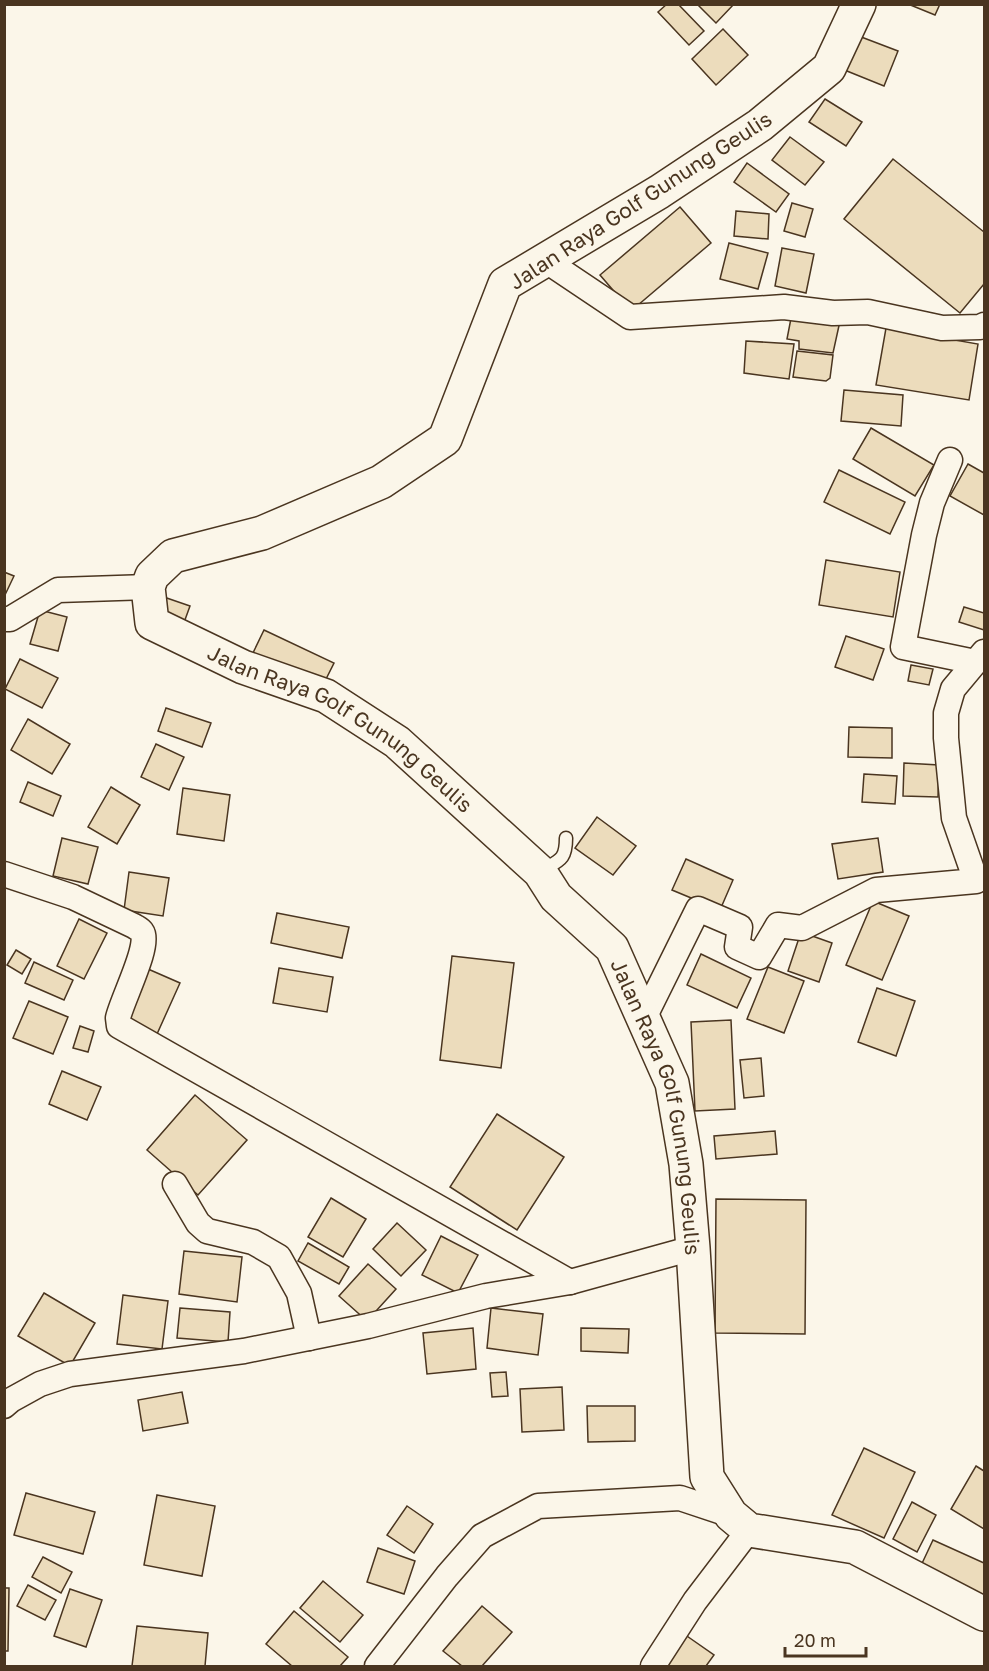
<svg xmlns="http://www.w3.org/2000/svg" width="989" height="1671" font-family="'Golos Text',sans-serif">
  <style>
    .building { fill: #ecdcbc; stroke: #4a3520; stroke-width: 1.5 }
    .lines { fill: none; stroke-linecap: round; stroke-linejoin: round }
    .lane-casing { stroke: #4a3520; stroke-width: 15 }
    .street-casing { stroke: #4a3520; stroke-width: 27 }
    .secondary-casing { stroke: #4a3520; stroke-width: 36 }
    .lane { stroke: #fbf6e9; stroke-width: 12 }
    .street { stroke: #fbf6e9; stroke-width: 24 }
    .secondary { stroke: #fbf6e9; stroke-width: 33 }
    .labels { text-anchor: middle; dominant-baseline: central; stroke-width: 4.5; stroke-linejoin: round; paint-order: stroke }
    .street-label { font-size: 21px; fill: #4a3520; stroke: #fbf6e9 }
  </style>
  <rect width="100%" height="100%" fill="#fbf6e9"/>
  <g class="building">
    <path d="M667,4H678L704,31L689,45L658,12Z"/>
    <path d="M697,4H734L716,23Z"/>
    <path d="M908,4H940L935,15Z"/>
    <path d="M723,29L748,55L716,85L692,59Z"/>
    <path d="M856,35L898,51L884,86L842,69Z"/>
    <path d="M825,99L862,122L846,146L809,122Z"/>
    <path d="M790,137L824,162L805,185L772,160Z"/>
    <path d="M893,159L984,232V284L960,313L844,219Z"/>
    <path d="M747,163L789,194L776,212L734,182Z"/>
    <path d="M792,203L813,209L805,237L784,231Z"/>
    <path d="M680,207L711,243L631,311L600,275Z"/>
    <path d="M736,211L769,214L768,239L734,236Z"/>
    <path d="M729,243L768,253L758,289L720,279Z"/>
    <path d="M782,248L814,254L806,293L775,286Z"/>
    <path d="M792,313L840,321L833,353L799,349V341L787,339Z"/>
    <path d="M886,328L978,344L969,400L876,385Z"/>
    <path d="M746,341L794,344L789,379L744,373Z"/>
    <path d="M797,351L833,355L830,378L826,381L793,377Z"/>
    <path d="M844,390L903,395L901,426L841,421Z"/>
    <path d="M871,428L934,465L915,496L853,459Z"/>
    <path d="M968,464L984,473V515L950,496Z"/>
    <path d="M839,470L905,502L890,534L824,502Z"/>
    <path d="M826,560L900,572L893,617L819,605Z"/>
    <path d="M4,572L14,576L4,597Z"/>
    <path d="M158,595L190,606L182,628L150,617Z"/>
    <path d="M964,607L984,613V630L959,622Z"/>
    <path d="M40,610L67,617L58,651L30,644Z"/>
    <path d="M264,630L334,663L322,687L252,655Z"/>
    <path d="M846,636L884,649L873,680L835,667Z"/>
    <path d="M20,659L58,678L42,708L5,689Z"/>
    <path d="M911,665L933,669L929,685L908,681Z"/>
    <path d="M166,708L211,723L202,747L158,731Z"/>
    <path d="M28,719L70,744L52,774L11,750Z"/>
    <path d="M849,727L892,728V758L848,757Z"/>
    <path d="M156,744L184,757L169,790L141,777Z"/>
    <path d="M904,763L939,765L938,797L903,796Z"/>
    <path d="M864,774L897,776L895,804L862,802Z"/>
    <path d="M28,782L61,796L53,816L20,802Z"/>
    <path d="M111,787L140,805L117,844L88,827Z"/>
    <path d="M183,788L230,795L224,841L177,834Z"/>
    <path d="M597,817L636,846L613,875L575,848Z"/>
    <path d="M62,838L98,847L88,884L53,876Z"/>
    <path d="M878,838L883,872L838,879L832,844Z"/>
    <path d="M686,859L733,880L720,910L672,890Z"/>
    <path d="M129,872L169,878L163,916L124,910Z"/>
    <path d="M873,901L909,916L882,980L846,965Z"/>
    <path d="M277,913L349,927L342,958L271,943Z"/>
    <path d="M79,919L107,933L84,979L57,966Z"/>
    <path d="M801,932L832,943L819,982L788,971Z"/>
    <path d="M16,950L31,959L22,974L7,965Z"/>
    <path d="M701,954L751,978L737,1008L687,985Z"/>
    <path d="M452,956L514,963L501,1068L440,1060Z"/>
    <path d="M34,962L73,980L64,1000L25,983Z"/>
    <path d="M768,967L804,981L784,1033L747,1019Z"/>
    <path d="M279,968L333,977L327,1012L273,1003Z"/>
    <path d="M148,969L180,983L157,1034L125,1020Z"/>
    <path d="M877,988L915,1001L896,1056L858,1042Z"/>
    <path d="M29,1001L68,1017L53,1054L13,1038Z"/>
    <path d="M731,1020L735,1109L695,1111L691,1022Z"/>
    <path d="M80,1026L94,1031L88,1052L73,1048Z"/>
    <path d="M761,1058L764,1096L744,1098L740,1060Z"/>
    <path d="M62,1071L101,1087L87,1120L49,1104Z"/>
    <path d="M195,1095L247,1140L198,1195L147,1150Z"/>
    <path d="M497,1114L564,1157L517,1230L450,1187Z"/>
    <path d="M775,1131L777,1154L716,1159L714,1136Z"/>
    <path d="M331,1198L366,1219L343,1257L308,1237Z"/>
    <path d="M716,1199L806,1200L805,1334L715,1333Z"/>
    <path d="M397,1223L426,1250L401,1276L373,1249Z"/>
    <path d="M441,1236L478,1255L458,1293L422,1275Z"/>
    <path d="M308,1243L349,1267L339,1284L298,1261Z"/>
    <path d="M184,1251L242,1257L237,1302L179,1294Z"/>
    <path d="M368,1264L396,1289L367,1321L339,1296Z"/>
    <path d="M44,1293L95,1323L70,1366L18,1336Z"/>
    <path d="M123,1295L168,1301L162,1349L117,1344Z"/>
    <path d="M180,1308L230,1312L228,1342L177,1338Z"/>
    <path d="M491,1308L543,1314L538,1355L487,1348Z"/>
    <path d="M473,1328L476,1369L427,1374L423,1333Z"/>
    <path d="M581,1328L629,1329L628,1353L581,1351Z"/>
    <path d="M506,1372L508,1396L492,1397L490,1373Z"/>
    <path d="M562,1387L564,1430L522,1432L520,1389Z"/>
    <path d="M182,1392L188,1423L143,1431L138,1400Z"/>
    <path d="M587,1406H635V1441L588,1442Z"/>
    <path d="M864,1448L915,1472L884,1538L832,1515Z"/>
    <path d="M976,1466L984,1471V1529L951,1509Z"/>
    <path d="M26,1493L95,1512L83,1554L14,1535Z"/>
    <path d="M157,1495L215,1506L202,1576L144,1565Z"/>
    <path d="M912,1502L936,1515L917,1552L893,1539Z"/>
    <path d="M407,1506L433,1524L414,1553L387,1535Z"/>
    <path d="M933,1540L984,1563V1603L917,1574Z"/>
    <path d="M378,1548L415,1561L404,1594L367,1582Z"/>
    <path d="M43,1557L72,1572L61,1593L32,1577Z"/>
    <path d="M323,1581L363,1615L340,1642L300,1608Z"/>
    <path d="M28,1585L56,1600L45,1620L17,1606Z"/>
    <path d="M4,1588H9L8,1651H4Z"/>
    <path d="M70,1589L102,1600L86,1647L54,1636Z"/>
    <path d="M482,1606L512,1632L482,1666H462L443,1651Z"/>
    <path d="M294,1611L348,1657L340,1666H292L266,1644Z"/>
    <path d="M137,1626L208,1633L205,1666H132Z"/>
    <path d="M684,1634L714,1655L706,1666H661Z"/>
  </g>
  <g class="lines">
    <defs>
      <path id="lane" d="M541,871C559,860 566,861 566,838"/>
      <g id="street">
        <path d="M545,260L630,317L784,307L833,313L868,312L942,328L980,327L984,325"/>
        <path d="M950,460L932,503L924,535L903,647L975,662"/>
        <path d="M4,619H10L58,590L148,587"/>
        <path d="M4,874L73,897L134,926C137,928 140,929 142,932C151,944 121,1002 118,1018L119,1026L126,1030L570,1282"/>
        <path d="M644,1018L698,909L740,927L737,947L759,957L778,925L802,928L876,890L976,881L954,818L946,738V713L953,689L984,652"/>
        <path d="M175,1184L198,1223L207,1231L253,1242L279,1257L299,1293L309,1338"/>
        <path d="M4,1406L11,1400L40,1384L70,1374L244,1351L368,1326L486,1296L570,1282L693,1248"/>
        <path d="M377,1666L447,1576L482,1536L538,1506L680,1498L731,1515"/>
        <path d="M653,1666L695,1601L749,1530"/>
      </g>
      <g id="secondary">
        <path id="s1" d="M859,4L829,68L760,125L659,192L505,284L445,439L381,482L262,533L173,556L152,576L148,587L152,623L243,667L326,696L397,742L540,872L556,897L612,948L672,1083L686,1164L693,1248L707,1477L731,1515L749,1530L855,1547L984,1614"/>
      </g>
    </defs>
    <use href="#lane" class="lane-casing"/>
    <use href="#street" class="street-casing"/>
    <use href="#secondary" class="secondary-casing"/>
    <use href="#lane" class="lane"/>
    <use href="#street" class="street"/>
    <use href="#secondary" class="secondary"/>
  </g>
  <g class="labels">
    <g class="street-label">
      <text transform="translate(640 200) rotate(-33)">Jalan Raya Golf Gunung Geulis</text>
      <text stroke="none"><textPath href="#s1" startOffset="1220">Jalan Raya Golf Gunung Geulis</textPath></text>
      <text stroke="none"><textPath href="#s1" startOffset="1742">Jalan Raya Golf Gunung Geulis</textPath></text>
    </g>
  </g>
  <rect width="989" height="1671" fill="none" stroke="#4a3520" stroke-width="12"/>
  <path d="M785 1647v9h81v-9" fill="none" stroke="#4a3520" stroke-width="3"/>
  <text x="794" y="1647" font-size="18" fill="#4a3520" stroke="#fbf6e9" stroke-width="4.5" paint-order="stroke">20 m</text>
</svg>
